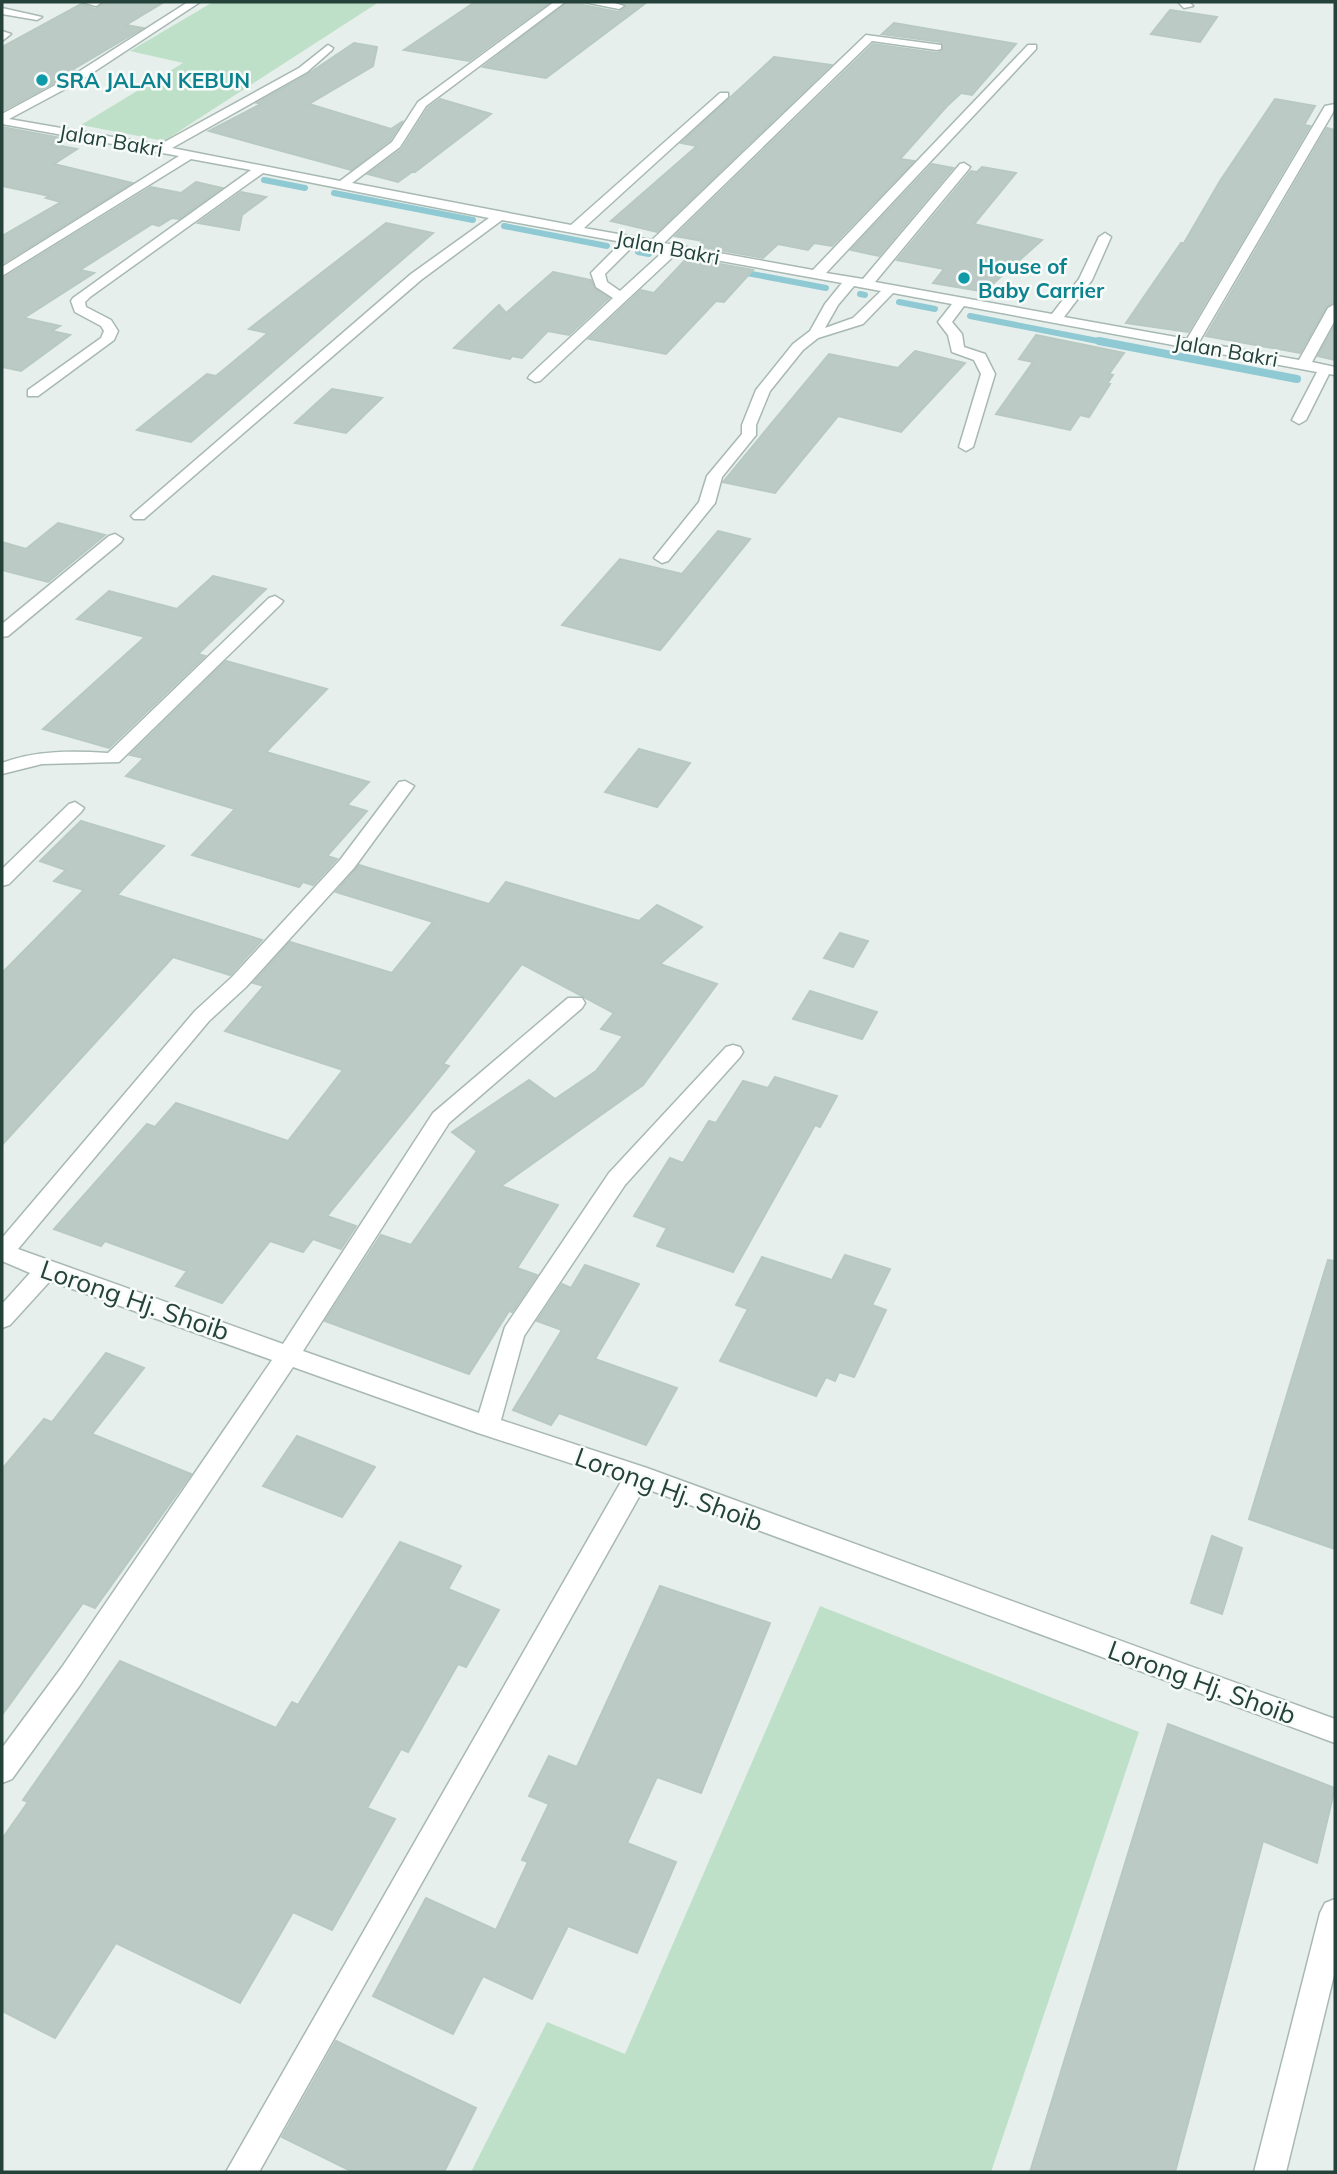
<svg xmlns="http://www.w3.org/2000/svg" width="1337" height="2174" font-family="Mulish,sans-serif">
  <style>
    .green { fill: #bfe0c8 }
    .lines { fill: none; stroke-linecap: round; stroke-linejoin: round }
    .stream-far1 { stroke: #8ec9d4; stroke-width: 6 }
    .stream { stroke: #8ec9d4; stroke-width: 8 }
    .building { fill: #bbcac4; stroke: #b8c9c2; stroke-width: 2 }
    .minor-casing { stroke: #a8b8b2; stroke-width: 3 }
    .minor { fill: #fff; fill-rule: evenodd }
    .culture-dot { fill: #0f9aa8; stroke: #f7fbf9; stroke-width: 2.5 }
    .labels { text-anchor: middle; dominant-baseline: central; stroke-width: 5; stroke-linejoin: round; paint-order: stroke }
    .far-culture-label { font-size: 21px; font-weight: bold; fill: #0d838f; stroke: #f7fbf9; text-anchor: start }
    .far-street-label { font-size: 21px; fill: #24423a; stroke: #f7fbf9 }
    .street-label { font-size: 26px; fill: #24423a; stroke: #f7fbf9 }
  </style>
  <rect width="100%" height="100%" fill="#e6efeb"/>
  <g class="green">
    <path d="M213,2H379L164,141L81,125L183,63L130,51Z"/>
    <path d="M820,1606L1139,1732L991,2172H471L547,2022L625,2054Z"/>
  </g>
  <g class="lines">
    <g class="stream-far1">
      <path d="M264,180L305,188"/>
      <path d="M334,193L473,220"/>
      <path d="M504,226L607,246"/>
      <path d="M638,252L649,254"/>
      <path d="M736,271L826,288"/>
      <path d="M860,294L865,295"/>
      <path d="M899,302L935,309"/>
      <path d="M970,316L1108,343"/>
    </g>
    <path class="stream" d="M1099,341L1297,379"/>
  </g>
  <g class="building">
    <path d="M103,2H164L126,25L143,28L72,70L76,71L71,74L2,111V47L81,4L95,9L102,5Z"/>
    <path d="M475,2H550L469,61L404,50Z"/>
    <path d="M567,2H581L583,5L618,12L627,7L619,2H647L546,78L483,67Z"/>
    <path d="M1170,10L1217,17L1200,42L1151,34Z"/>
    <path d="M894,23L1016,44L972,95L961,93L947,106L900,159L914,161L832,246L814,243L808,250L778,244L763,258L698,246L703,241L675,236L873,44L937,53L943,51L941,42L882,34Z"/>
    <path d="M354,43L377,47L373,66L309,104L391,129L403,121L390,140L351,170L209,131L261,104L257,103L308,74Z"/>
    <path d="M774,57L831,65L657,232L611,221L697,146L681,143Z"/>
    <path d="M440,99L491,114L415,172H412L398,182L368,174L402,149L428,108Z"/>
    <path d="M1275,99L1315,106L1304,125L1310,126L1188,332L1126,323L1181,243H1184L1220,181Z"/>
    <path d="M2,127L61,138L51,144L77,149L54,164L132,183L2,264V236L61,202L46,198L50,196L2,186Z"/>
    <path d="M1327,128L1335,130V301L1326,307L1300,353L1206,336Z"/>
    <path d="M932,164L953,168L879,256L851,250Z"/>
    <path d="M982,167L1016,173L974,224L1042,240L986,290L980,291L933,283L944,269L897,260L971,171L977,172Z"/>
    <path d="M196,182L222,188L179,219L172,218L159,226L152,224L80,270L94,273L24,318L60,326L52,331L70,335L21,371L2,367V279L151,187L181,193Z"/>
    <path d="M241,192L266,197L242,215L239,230L198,223Z"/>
    <path d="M386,223L433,233L191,442L137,430L207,374L216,376L268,333L249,329Z"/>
    <path d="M687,258L753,270L724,302L716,301L666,354L589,339L641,290L654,293Z"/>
    <path d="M553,272L591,280L595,289L609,298L569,335L548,331L522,358L512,356L510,359L454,348L499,305L506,313Z"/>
    <path d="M1335,325V360L1318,356Z"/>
    <path d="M1036,335L1124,353L1109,374L1113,375L1107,384H1110L1089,417L1080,415L1070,430L996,414L1033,362L1019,359Z"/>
    <path d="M915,351L965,363L901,432L838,416L775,493L723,482L829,354L898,368Z"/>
    <path d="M332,389L382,398L346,433L295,423Z"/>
    <path d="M58,523L105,535L48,582L2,570V542L26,549Z"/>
    <path d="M718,531L750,539L660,650L562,625L620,559L682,574Z"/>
    <path d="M213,576L266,589L198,654L205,656L109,748L43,729L145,637L77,619L109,591L177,609Z"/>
    <path d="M226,661L327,689L266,752L369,782L347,805L367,811L327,856L337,859L313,885L303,882L299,887L192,855L235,809L126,776L144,758L130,755Z"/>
    <path d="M639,749L690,763L657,807L605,792Z"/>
    <path d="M81,821L164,846L117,895L262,940L230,975L173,957L2,1145V973L84,890L54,881L66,870L40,861Z"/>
    <path d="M359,865L489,904L506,882L639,921L657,905L702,927L660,964L717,984L643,1085L501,1186L558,1205L517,1268L537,1275L512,1312L509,1311L469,1374L325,1321L381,1235L411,1245L477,1151L452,1132L529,1080L555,1099L596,1071L623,1036L601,1029L614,1013L522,964L443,1064L449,1066L327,1216L356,1226L341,1249L313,1239L303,1252L270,1241L222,1303L176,1286L187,1271L105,1241L101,1246L54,1229L147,1124L155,1127L176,1103L288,1141L343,1070L225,1031L264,986L253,983L290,942L392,973L433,922L336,892Z"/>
    <path d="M840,933L868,941L853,967L824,958Z"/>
    <path d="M810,991L877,1012L862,1039L793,1019Z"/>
    <path d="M775,1077L837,1096L820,1127L815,1125L733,1272L657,1246L667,1228L634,1216L670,1158L683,1163L709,1121L716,1123L743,1081L768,1088Z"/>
    <path d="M845,1255L890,1269L872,1305L886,1310L854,1377L839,1372L835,1381L826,1377L816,1396L720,1361L748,1309L736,1305L762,1257L832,1280Z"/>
    <path d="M1328,1260L1335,1261V1549L1249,1519Z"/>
    <path d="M585,1265L639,1284L595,1359L677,1388L646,1445L559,1413L551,1425L513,1410L562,1330L537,1321L562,1284L571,1288Z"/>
    <path d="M106,1353L144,1368L92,1434L191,1474L95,1608L83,1603L2,1715V1469L44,1419L52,1422Z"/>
    <path d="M297,1436L375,1467L342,1517L263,1486Z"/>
    <path d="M1212,1536L1242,1548L1222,1614L1191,1603Z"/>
    <path d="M400,1542L461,1566L448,1589L499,1610L466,1667L458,1664L408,1752L401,1749L367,1808L395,1819L332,1930L293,1912L240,2003L116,1943L55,2038L2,2011V1839L28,1802L23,1800L120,1661L276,1728L292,1702L298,1705Z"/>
    <path d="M660,1586L770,1623L701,1793L657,1777L627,1843L676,1862L637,1953L568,1926L532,1999L483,1976L453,2034L373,1996L426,1898L496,1930L528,1862L522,1860L549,1804L529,1796L549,1756L577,1767Z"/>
    <path d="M1168,1724L1335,1788L1317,1863L1263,1841L1175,2172H1030Z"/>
    <path d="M336,2041L476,2108L444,2172H353L282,2137Z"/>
  </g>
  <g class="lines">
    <defs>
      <g id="minor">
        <path d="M82,2H100L101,3L96,6Z"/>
        <path d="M188,2H200L80,81L9,119L159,145L299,68L328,45L333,48L332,50L307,72L172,148L340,181L392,142L418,102L554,2H565L426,106L400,147L352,183L571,225L720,93H728V97L584,228L652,240L866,35L941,45V49L937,50L872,41L664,243L813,270L1028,45H1036V49L826,273L863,279L960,164L964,163L970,167L968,170L875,282L1052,314L1079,279L1099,237L1105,233L1111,237L1092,280L1064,317L1187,339L1325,106L1335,104V109L1199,342L1299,360L1328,308L1335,304V320L1312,362L1335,367V375L1329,374L1306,420L1299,424L1292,420L1317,372L964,306L952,322L962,334L964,347L985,354L995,374L973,447L966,451L959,447L981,374L974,360L952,352L948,335L938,322L952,304L893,293L863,324L818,338L803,350L770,391L756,425V435L722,477L715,503L668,561L662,563L654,558L699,502L707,476L742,434V425L756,390L793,344L810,331L825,304L842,283L677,253L540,381L535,382L528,378L530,375L613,298L596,287L591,273L622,242L502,220L421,280L144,519H134L131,516L134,513L411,274L489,218L263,173L90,297L85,302L86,307L111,320L118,331L114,340L38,396H28V390L101,338L104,331L101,326L75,312L71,301L73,298L251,170L191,159L2,276V267L179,156L2,124V114L72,76ZM634,245L665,250L620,291L607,282L605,274ZM854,286L881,291L853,318L825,328L838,305Z"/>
        <path d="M584,2H611L624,6L619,9Z"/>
        <path d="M1178,2H1189L1193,6L1184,8Z"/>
        <path d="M2,8L42,17L37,20L2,14Z"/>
        <path d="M2,31L11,34L2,41Z"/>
        <path d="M115,534L123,539L121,542L8,636L2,637V624L109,536Z"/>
        <path d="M275,596L283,601L281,604L119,762L42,764L2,774V763C36,750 72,751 108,753L269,598Z"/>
        <path d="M405,781L414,786L354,868L246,987L209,1021L18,1249L283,1344L433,1113L568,998H582L585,1003L582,1008L449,1123L303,1351L479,1413L505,1327L609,1173L726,1047L733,1045L740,1047L743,1052L740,1057L625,1185L524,1336L501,1420L647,1468L1335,1719V1743L644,1488L259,2172H226L622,1480L478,1433L293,1367L80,1685L12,1779L2,1783V1748L62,1667L272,1360L50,1281L10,1325L2,1328V1304L30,1273L2,1261V1238L195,1011L232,977L340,860L399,782Z"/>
        <path d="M75,802L84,808L81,812L9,884L2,886V869L69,804Z"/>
        <path d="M1335,1899V1971L1286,2172H1254L1320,1913L1325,1903Z"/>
      </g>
    </defs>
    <use href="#minor" class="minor-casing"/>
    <use href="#minor" class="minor"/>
  </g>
  <g class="culture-dot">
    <circle cx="42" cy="80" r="7"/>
    <circle cx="964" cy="278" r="7"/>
  </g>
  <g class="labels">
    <g class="far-culture-label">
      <text x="56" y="80">SRA JALAN KEBUN</text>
      <text x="978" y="266">House of<tspan x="978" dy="24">Baby Carrier</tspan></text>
    </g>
    <g class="far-street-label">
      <text transform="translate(111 140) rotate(10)">Jalan Bakri</text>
      <text transform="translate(668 247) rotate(11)">Jalan Bakri</text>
      <text transform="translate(1226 350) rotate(10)">Jalan Bakri</text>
    </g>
    <g class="street-label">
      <text transform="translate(135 1300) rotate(19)">Lorong Hj. Shoib</text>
      <text transform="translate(669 1489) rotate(20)">Lorong Hj. Shoib</text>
      <text transform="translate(1202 1682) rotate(20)">Lorong Hj. Shoib</text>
    </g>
  </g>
  <rect width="1337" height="2174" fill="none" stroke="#24423a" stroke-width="7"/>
</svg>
